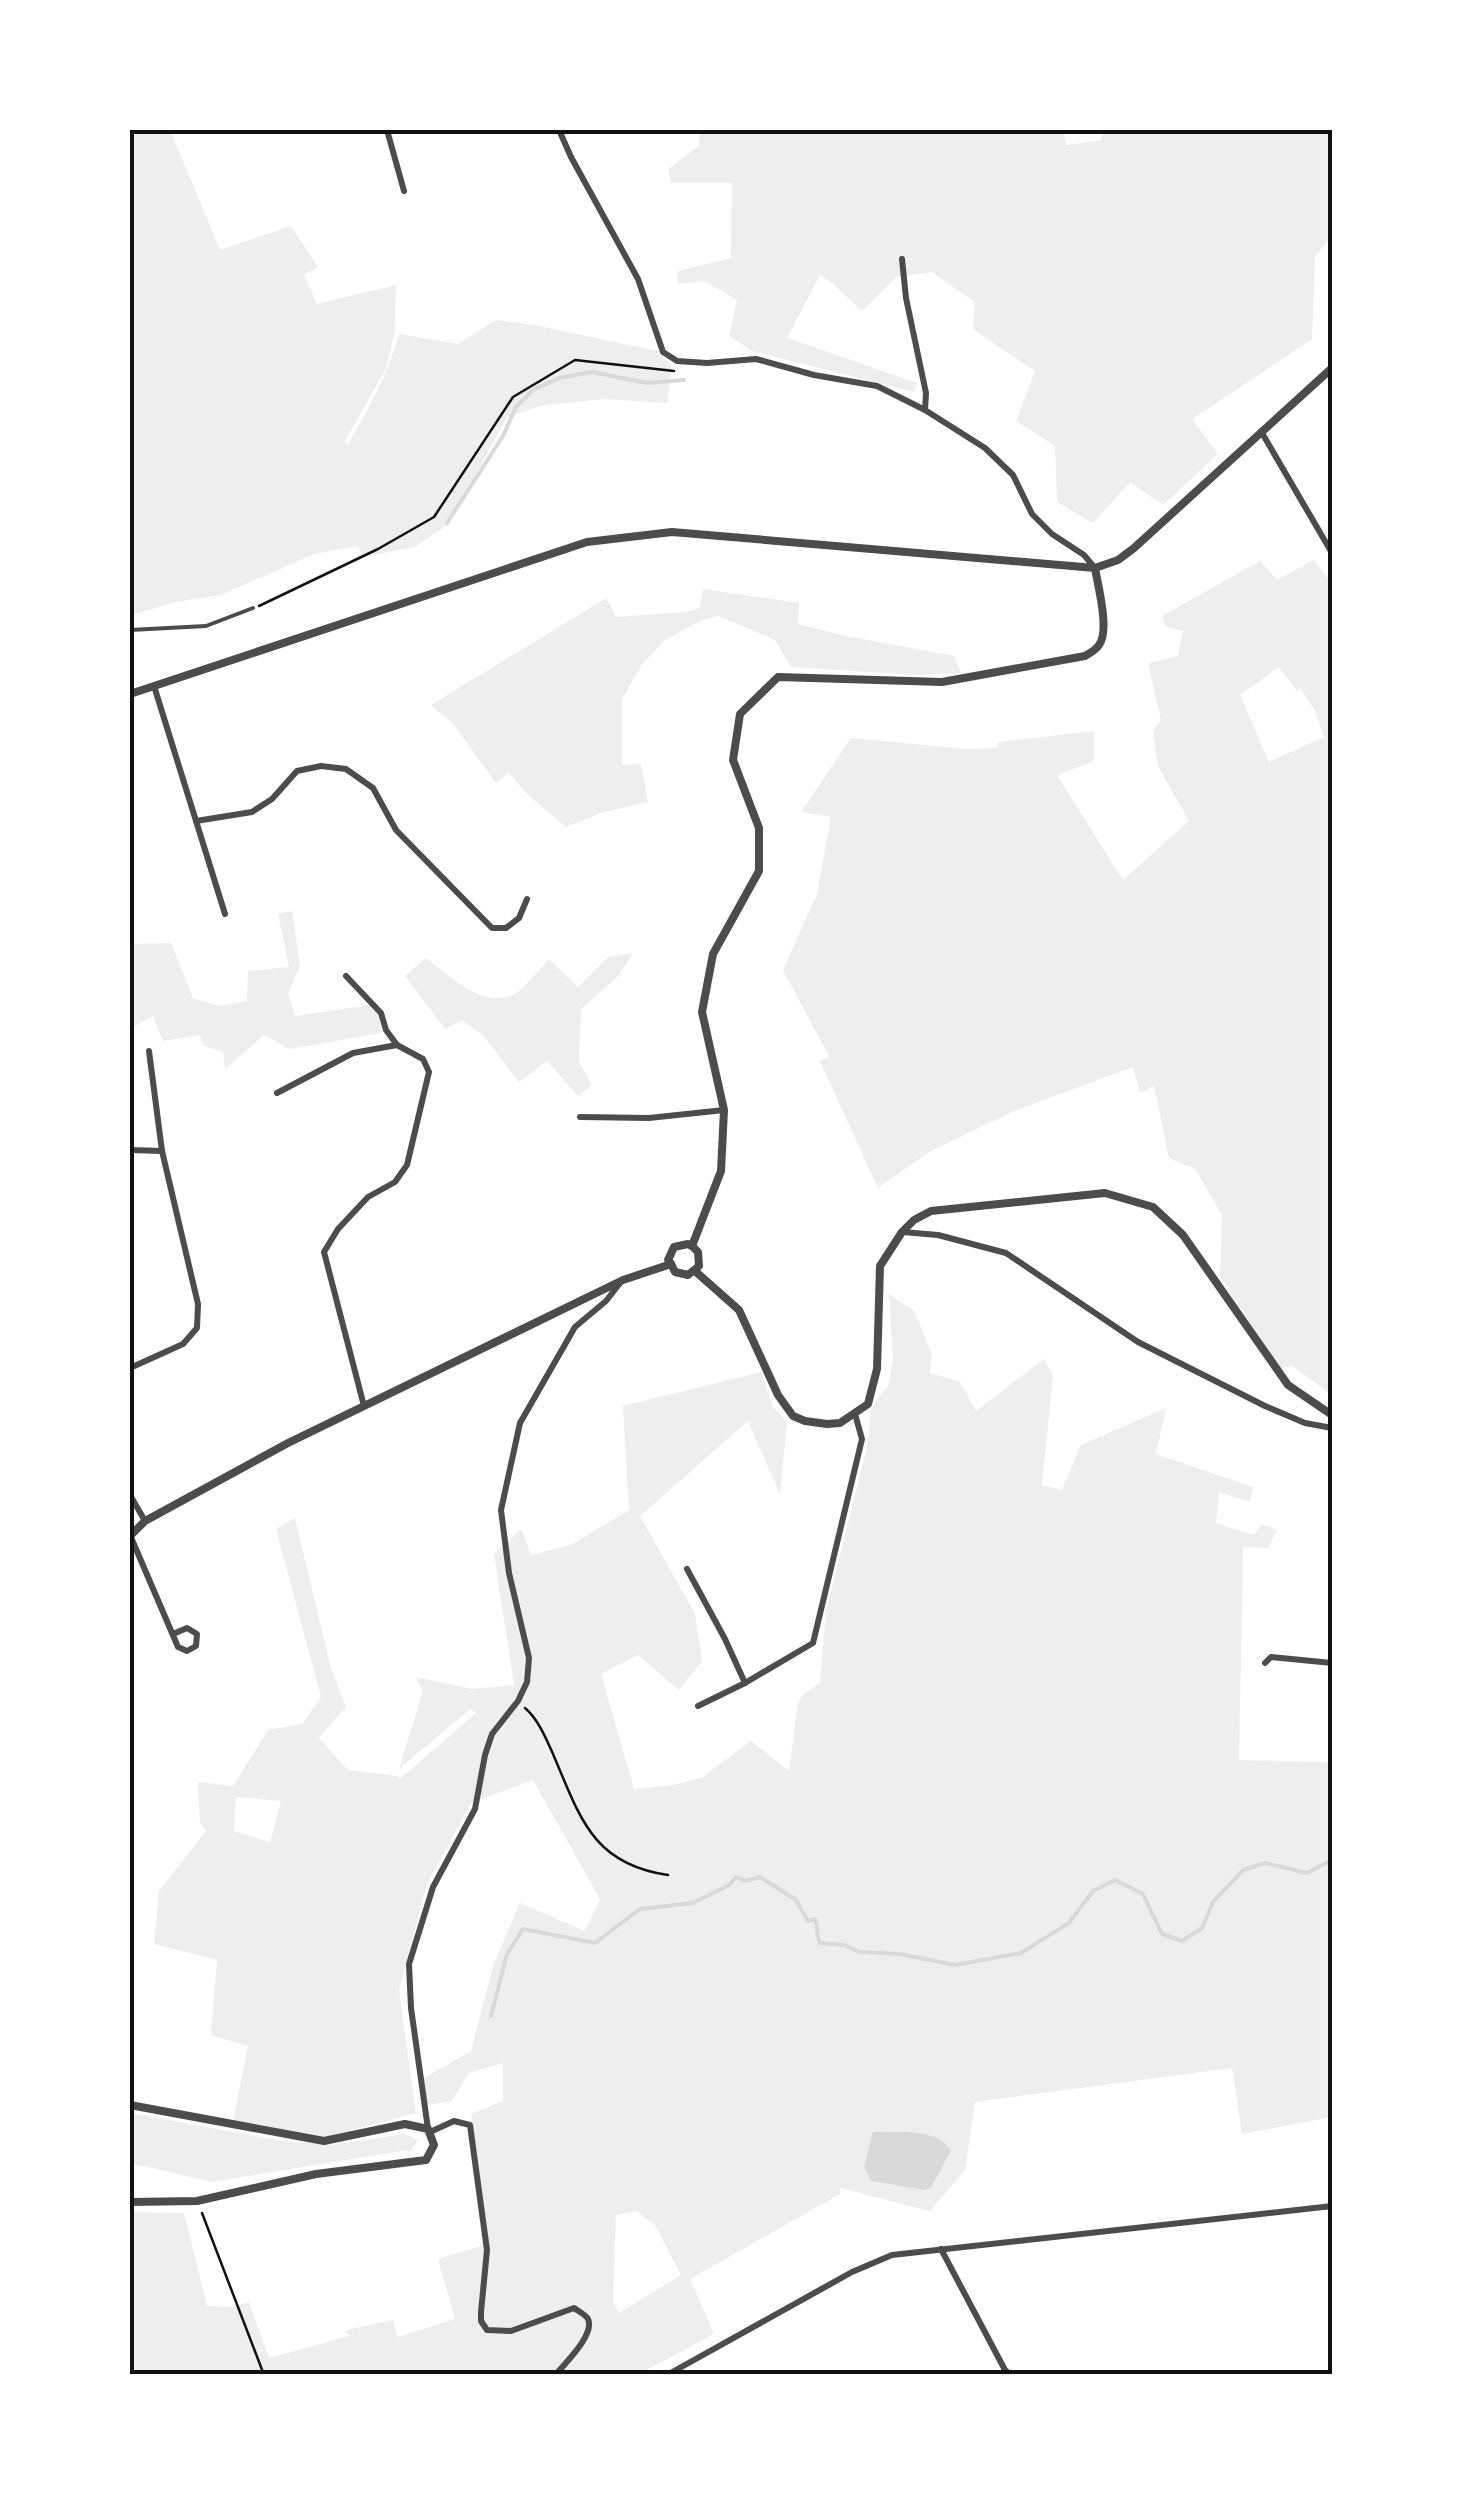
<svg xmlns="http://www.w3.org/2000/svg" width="1462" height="2505" font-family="'Noto Sans',sans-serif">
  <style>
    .green { fill: #eee; fill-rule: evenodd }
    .water { fill: #d9d9d9 }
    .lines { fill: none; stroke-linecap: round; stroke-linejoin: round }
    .stream { stroke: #d9d9d9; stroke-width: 4 }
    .path { stroke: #111; stroke-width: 2.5 }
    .service { stroke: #4c4c4c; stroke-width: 4 }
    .minor { stroke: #4c4c4c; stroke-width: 6 }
    .tertiary { stroke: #4c4c4c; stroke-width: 8 }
    .neatline { fill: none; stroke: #111; stroke-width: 4 }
  </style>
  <rect width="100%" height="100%" fill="#fff"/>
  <g class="green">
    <path d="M130,130H170L220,250L291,226L318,267L304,275L317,304L396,285L395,331L386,368L344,443L348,444C369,408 388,374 399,334L458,344L496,320L534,325L657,351L672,365L667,403L606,399L544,405L507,417L449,524L415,547L363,557L358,546L314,554L221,595L175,602L135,614L133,627H130Z"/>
    <path d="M700,130H714L719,133L730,130H1063L1066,145L1102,140L1101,130H1332V235L1315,257L1312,339L1192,419L1218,454L1163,505L1130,482L1093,523L1057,502L1055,446L1016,421L1035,371L973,329L975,302L932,272L896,277L862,311L832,283L820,275L787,338L917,383L914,392L752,351L729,336L737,300L704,281L677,284L678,271L731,258L732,183H671L668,169L699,146Z"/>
    <path d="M1314,560L1332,584V1395L1292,1366L1280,1369L1220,1276L1222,1215L1195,1169L1169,1158L1154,1086L1140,1093L1133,1067L1014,1111L929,1152L878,1188L820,1061L829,1056L783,970L817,894L831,817L801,812L851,738L966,749L997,748L998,742L1094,731V761L1057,775L1123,880L1189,821L1158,766L1153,731L1161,720L1148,663L1178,656L1183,631L1166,627L1162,616L1260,561L1277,580ZM1279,667L1297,691L1301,689L1314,709L1324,737L1269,762L1240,695Z"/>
    <path d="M703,589L799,603L798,624L846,636L954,656L961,673L917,675L791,667L775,640L718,616L700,621L665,640L642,664L622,699V765L641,764L648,802L601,813L566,827L527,794L509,773L496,783L454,725L431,705L606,598L616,617L687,612L700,608Z"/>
    <path d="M292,911L300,966L288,993L295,1016L370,1005L379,1011L381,1033L290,1049L264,1035L225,1069L223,1052L204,1046L200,1035L163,1041L153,1016L130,1029V944L171,943L193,998L220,1006L247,1001L248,971L289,967L278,914Z"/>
    <path d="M633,953L619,975L581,1009L579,1062L592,1085L578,1096L547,1061L519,1082L483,1035L462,1020L445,1029L405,976L426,958C449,975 485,1012 516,993C528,985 539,969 549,959L578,987L608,957Z"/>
    <path d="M889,1294L914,1311L932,1354L930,1373L960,1382L976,1411L1044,1359L1053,1376L1042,1485L1062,1490L1081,1445L1166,1408L1156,1454L1253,1487L1250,1502L1219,1492L1216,1523L1254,1535L1262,1524L1277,1530L1268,1548L1243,1547L1239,1760L1332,1762V2111L1326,2118L1242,2134L1232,2068L975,2102L965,2170L930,2211L840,2188V2194L690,2279L714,2334L637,2375H130V2212L184,2213L207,2306L233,2307L249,2302L269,2358L349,2336L346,2330L393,2320L397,2337L455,2319L438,2259L487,2244L471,2114L503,2101V2063L469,2073L452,2101L425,2105L424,2078L471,2051L493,1966L520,1903L585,1931L600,1899L533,1780L471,1803L427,1884L399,1990L416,2113L326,2137L233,2121L248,2046L211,2035L217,1960L154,1944L159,1891L206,1831L200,1823L198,1782L233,1786L268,1730L302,1724L321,1697L276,1529L295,1518L330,1665L346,1707L319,1738L348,1770L397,1776L400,1779L476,1713L470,1709L399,1769L423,1691L416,1677L472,1689L514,1685L494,1554L521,1529L531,1555L571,1545L629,1510L623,1406L761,1372L773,1407L787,1422L780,1494L748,1421L640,1516L695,1614L702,1661L679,1690L638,1655L601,1674L634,1789L673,1785L701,1778L751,1741L789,1771L798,1702L805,1693L820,1683L826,1611L868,1443L871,1407L888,1386L893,1361ZM236,1797L281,1801L270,1842L234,1831ZM637,2211L655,2225L681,2275L619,2313L613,2303L616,2215Z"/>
    <path d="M130,2113L283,2141L332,2145L404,2134L418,2140L411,2151H401L212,2182L130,2163Z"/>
  </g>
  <path class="water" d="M873,2132C899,2133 935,2127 951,2150L931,2188L924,2190L872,2181L864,2167Z"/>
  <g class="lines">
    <g class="stream">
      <path d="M447,523L503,436L516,407L533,390L559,378L592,372L647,383L684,380"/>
      <path d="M491,2016L507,1954L523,1929L595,1943L640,1909L693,1903L729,1885L736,1877L746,1881L760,1877L796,1900L808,1921L815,1919C818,1927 816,1935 820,1943L844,1945L860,1952L900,1954L955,1965L1021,1953L1069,1923L1093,1891L1115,1880L1143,1894L1162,1934L1182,1941L1202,1928L1213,1902L1243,1870L1266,1863L1307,1873L1332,1860"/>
    </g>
    <g class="path">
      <path d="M259,606L378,549L434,517L513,397L575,360L674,371"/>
      <path d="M525,1708C538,1719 546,1738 553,1754C580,1817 592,1864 668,1875"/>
      <path d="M202,2213L264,2375"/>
    </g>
    <path class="service" d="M130,630L206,626L253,608"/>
    <g class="minor">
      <path d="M387,130L404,191"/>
      <path d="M559,130L571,157L638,279L663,352L677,361L707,363L756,359L814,375L877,386L925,410L985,448L1013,475L1032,514L1052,534L1084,555L1094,567"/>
      <path d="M902,259L906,298L926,393L925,410"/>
      <path d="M1262,433L1332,553"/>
      <path d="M154,686L225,914"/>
      <path d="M196,821L252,812L272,799L297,771L321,766L346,769L373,788L396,830L492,928H506L519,918L527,899"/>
      <path d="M346,976L381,1013L386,1030L397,1045L423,1059L429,1072L407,1165L395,1182L368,1197L338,1229L324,1252L364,1406"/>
      <path d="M277,1093L353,1053L397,1045"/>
      <path d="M580,1117L649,1118L724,1110"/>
      <path d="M130,1150L162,1151"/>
      <path d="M903,1232L938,1235L1006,1253L1138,1342L1265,1406L1305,1423L1332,1428"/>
      <path d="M130,1368L183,1344L197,1328L198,1304L162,1151L149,1051"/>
      <path d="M130,1495L145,1521"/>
      <path d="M130,1535L178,1647L187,1651L196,1646L197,1634L187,1628L173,1634"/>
      <path d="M687,1569L725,1639L745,1683"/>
      <path d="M1265,1663L1271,1657L1332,1663"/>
      <path d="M698,1706L745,1683L813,1643L862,1439L855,1414"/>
      <path d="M428,2129L411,2008L409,1964L433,1887L475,1809L485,1755L492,1734L518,1701L527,1682L529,1658L509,1573L501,1510L520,1423L575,1327L606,1301L620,1283"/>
      <path d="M430,2132L454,2121L470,2125L487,2250L481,2312V2321L487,2330L511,2331L574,2308C578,2311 586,2315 588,2319C595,2334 567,2361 558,2372L553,2375"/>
      <path d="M941,2249L1005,2370L1011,2375"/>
      <path d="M667,2375L852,2272L892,2255L1332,2206"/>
    </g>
    <g class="tertiary">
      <path d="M130,694L587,542L672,532L1095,568L1118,560L1134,548L1332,368"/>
      <path d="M692,1246L721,1171L724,1110L702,1012L713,954L759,871V828L733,760L740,714L778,677L942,682L1085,656C1090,653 1096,650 1099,645C1110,631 1098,586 1095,568"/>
      <path d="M671,1264L675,1272L688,1275L699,1266L698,1252L692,1246"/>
      <path d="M671,1264L668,1260L674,1247L688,1244L692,1246"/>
      <path d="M695,1271L739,1310L778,1395L793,1416L805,1421L827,1424L840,1423L868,1404L877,1369L880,1266L902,1232L914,1220L931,1211L1105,1193L1153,1207L1183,1235L1288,1385L1332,1415"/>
      <path d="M130,1536L145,1521L288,1443L623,1280L671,1264"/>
      <path d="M130,2105L324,2141L405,2124L428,2129L434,2145L426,2160L316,2174L197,2201L130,2202"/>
    </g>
  </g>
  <rect width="1462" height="2505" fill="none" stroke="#ffffff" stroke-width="265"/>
  <rect x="132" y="132" width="1198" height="2240" class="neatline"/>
</svg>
